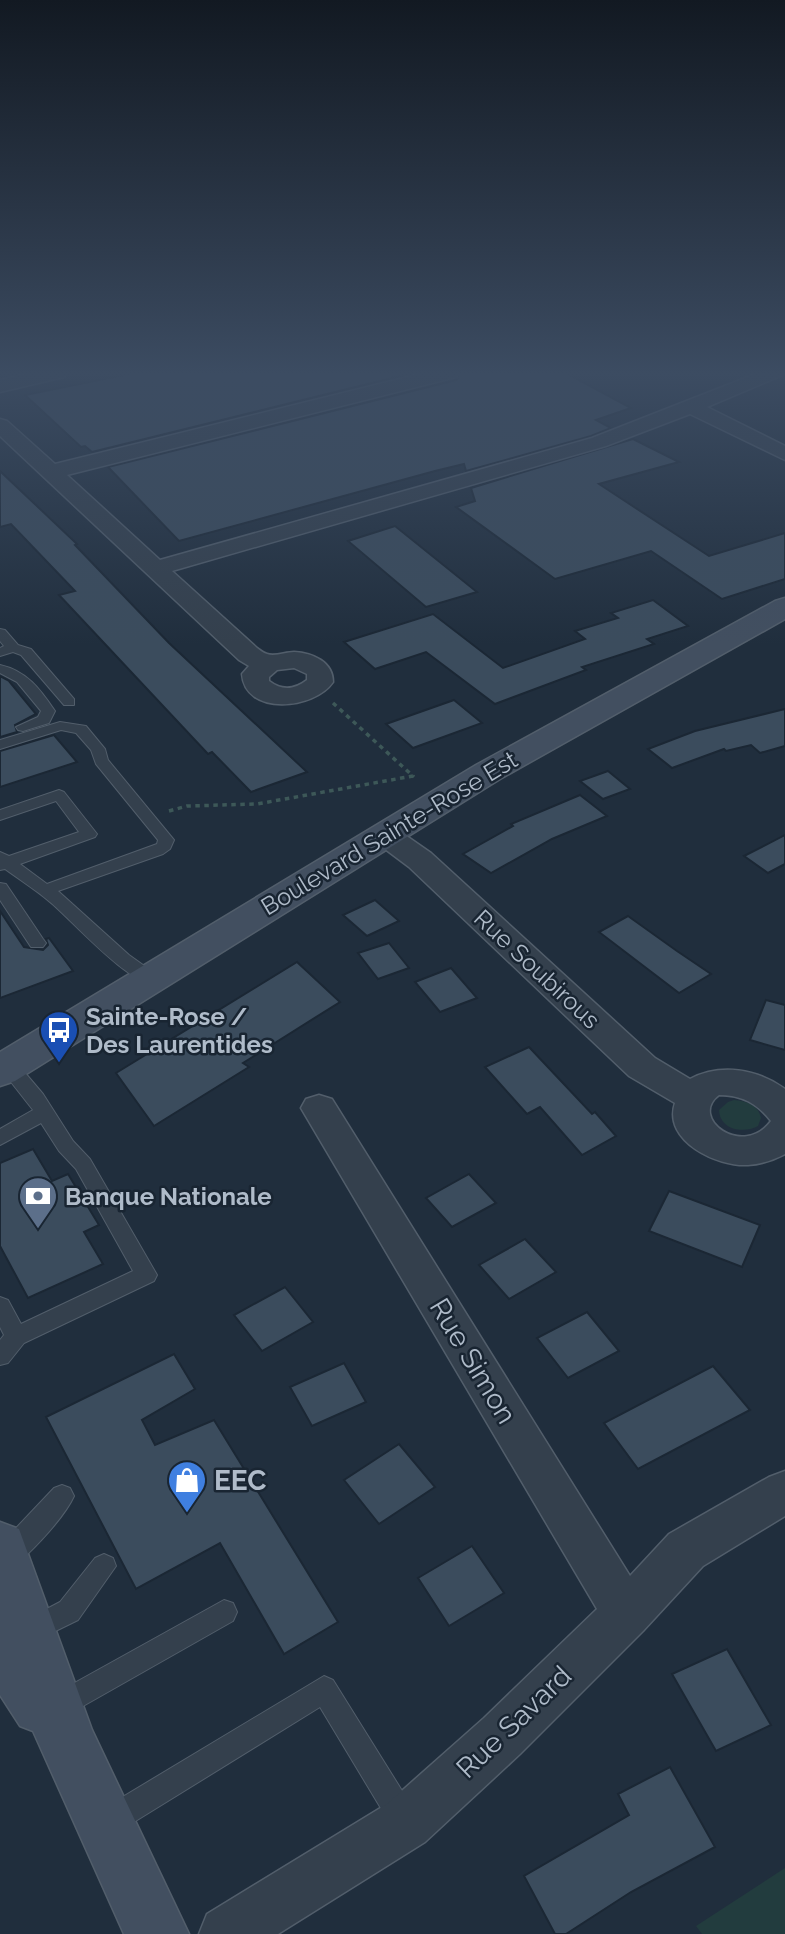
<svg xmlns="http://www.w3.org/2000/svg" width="785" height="1934" font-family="Raleway,sans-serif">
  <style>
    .green { fill: #223c3e }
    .building { fill: #3b4c5d; stroke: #1b2734; stroke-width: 2 }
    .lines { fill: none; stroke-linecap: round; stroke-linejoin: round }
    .lane-casing { stroke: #525e6b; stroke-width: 2 }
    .street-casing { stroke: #525e6b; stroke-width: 3 }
    .secondary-casing { stroke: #525e6b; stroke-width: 3 }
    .path { stroke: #3d5858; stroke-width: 3.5; stroke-dasharray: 4.5 4.5; stroke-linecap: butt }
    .lane { fill: #34404d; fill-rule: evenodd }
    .street { fill: #34404d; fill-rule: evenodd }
    .secondary { fill: #424f60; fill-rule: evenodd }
    .labels { text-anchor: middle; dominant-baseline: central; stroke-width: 5; stroke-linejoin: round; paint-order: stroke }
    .street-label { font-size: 24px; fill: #afbbc9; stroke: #192532 }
    .poi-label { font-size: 24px; font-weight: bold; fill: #afbbc9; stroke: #192532; text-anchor: start }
    .near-street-label { font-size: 28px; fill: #afbbc9; stroke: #192532 }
    .near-poi-label { font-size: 28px; font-weight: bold; fill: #afbbc9; stroke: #192532; text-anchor: start }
  </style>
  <rect width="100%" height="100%" fill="#202e3d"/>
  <g class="green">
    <path d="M734,1100C747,1101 758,1105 761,1118L758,1126C743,1134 720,1130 719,1110L728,1102Z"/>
    <path d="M785,1868V1934H702L696,1926Z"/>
  </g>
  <g class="building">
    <path d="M134,373H412L92,452L85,446L81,447L25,395Z"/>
    <path d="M461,373H566L631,408L596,420L611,428L591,436L466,471L464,464L435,471L179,541L108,467L457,380Z"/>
    <path d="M633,439L679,462L599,484L709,556L785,533V579L722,599L651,551L555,579L456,507L475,501L471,488Z"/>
    <path d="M0,471L77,544L75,545L169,643L307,772L251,792L212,752L208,754L59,595L75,591L11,524L0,527Z"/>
    <path d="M395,526L477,592L426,607L348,541Z"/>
    <path d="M653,600L688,626L647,639L654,644L582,667L586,670L495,704L426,652L375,669L344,642L433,614L503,668L585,639L575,631L618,618L611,613Z"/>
    <path d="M0,676L9,681L36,714L15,725L17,732L0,737Z"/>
    <path d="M454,700L482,723L413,748L386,724Z"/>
    <path d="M785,709V746L760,753L751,745L726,751L724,749L672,768L648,749L695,731Z"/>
    <path d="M54,735L77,762L0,787V751Z"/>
    <path d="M608,771L630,789L603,799L580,781Z"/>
    <path d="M580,795L607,816L552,839L491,873L463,854L513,826L511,824Z"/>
    <path d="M785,835V864L768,873L744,856Z"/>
    <path d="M375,900L399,921L367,936L343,915Z"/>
    <path d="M0,911L24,947L43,950L48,945L46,939L49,938L73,971L0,998Z"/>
    <path d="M628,916L677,951L711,974L679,993L599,932Z"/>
    <path d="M389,943L409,968L378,979L358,953Z"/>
    <path d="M297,962L340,1002L243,1063L249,1067L154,1126L116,1073Z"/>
    <path d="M451,968L477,998L440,1012L415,982Z"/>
    <path d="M766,1000L785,1005V1050L750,1040Z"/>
    <path d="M529,1047L592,1114L595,1112L616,1136L582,1155L540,1107L527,1114L485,1067Z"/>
    <path d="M33,1149L52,1181L68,1174L99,1225L84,1232L103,1264L28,1298L0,1246V1163Z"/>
    <path d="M469,1174L496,1203L452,1227L426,1198Z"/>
    <path d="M669,1191L760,1225L742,1267L649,1231Z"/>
    <path d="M525,1239L556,1272L509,1299L479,1265Z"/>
    <path d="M285,1287L313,1322L262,1351L234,1315Z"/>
    <path d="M587,1312L619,1351L568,1378L537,1338Z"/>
    <path d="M174,1354L195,1389L142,1420L155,1445L214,1420L338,1622L284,1654L220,1543L136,1589L46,1417Z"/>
    <path d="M344,1363L366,1402L312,1426L290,1387Z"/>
    <path d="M713,1366L750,1410L638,1469L604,1423Z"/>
    <path d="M399,1444L435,1487L379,1524L344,1480Z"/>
    <path d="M472,1546L504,1593L449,1626L418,1578Z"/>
    <path d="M727,1649L771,1725L716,1751L672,1674Z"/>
    <path d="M670,1767L715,1847L631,1892L566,1934H555L524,1876L629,1815L618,1794Z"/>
  </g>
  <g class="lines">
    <defs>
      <g id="lane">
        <path d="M0,629L5,630L18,645L31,649L74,699V705H64L21,655L13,652L0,656V648L4,646L0,641Z"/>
        <path d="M0,665C27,671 40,689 55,711L49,723L23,731L18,730L16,727L38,717L41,711L17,682L0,673Z"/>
        <path d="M60,722L86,726L105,749L108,760L174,840L170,849L163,854L58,891L129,955L157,975L160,979L157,983C133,990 70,918 50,902C36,890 20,880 5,869L0,870V852L9,856L79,832L56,801L0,820V810L59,790L64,792L97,834L95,837L20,864L47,884L157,844L158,840L96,764L91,750L76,733L61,730L0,749V740Z"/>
        <path d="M0,883L6,884L43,939L46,943L43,947H31L0,900Z"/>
        <path d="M8,1059L15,1061L43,1094L73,1141L90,1159L157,1275L154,1281L24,1343L8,1363L0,1365V1340L4,1335L0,1327V1297L8,1300L21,1324L133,1271L76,1169L59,1151L41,1123L0,1145V1129L33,1110L0,1068L1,1061Z"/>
        <path d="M62,1485L70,1488L74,1496C64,1518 22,1565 0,1574V1545L54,1488Z"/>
        <path d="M104,1554L113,1558L116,1566L78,1620L33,1642L24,1639L20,1630L24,1621L60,1602L95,1558Z"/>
        <path d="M224,1600L233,1603L237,1612L233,1621L69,1714L60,1718L51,1714L47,1705L51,1696Z"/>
        <path d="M324,1676L333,1680L414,1810L418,1820L414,1830L404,1834L394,1830L320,1707L121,1830L111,1834L101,1830L97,1820L101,1810Z"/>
      </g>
      <g id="street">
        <path d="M30,373H67L64,377L0,392V380Z"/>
        <path d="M424,373H459L456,377L67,475L160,560L592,438L758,373L785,374L707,407L785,446V460L690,414L606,446L172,571L257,648C260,650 263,653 267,654C275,657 285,652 294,652C313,653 333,662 333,682C314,710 245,716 242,674L249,666L239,660L0,436V419L7,421L55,464ZM294,668L307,674V680C294,690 282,691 269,681V677L277,670Z"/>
        <path d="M384,825L395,828L431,853L655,1058L690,1079C721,1063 757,1069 785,1089V1154C774,1160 761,1164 748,1165C718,1167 662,1141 675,1103L629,1076L409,867L373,840L369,834L373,828ZM719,1095C741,1095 757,1103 771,1121C743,1159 688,1118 719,1095Z"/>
        <path d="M319,1095L332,1099L630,1576L669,1534L769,1477L785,1471V1516L703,1566L643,1631L520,1754L425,1842L278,1934H199L207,1914L387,1804L484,1718L597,1609L301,1108L306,1099Z"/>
      </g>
      <g id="secondary">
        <path d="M785,598V619L500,779L15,1081L0,1086V1052L476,765L775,601Z"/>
        <path d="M0,1522L19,1529L92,1730L189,1934H124L33,1731L20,1726L0,1695Z"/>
      </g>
    </defs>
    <use href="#lane" class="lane-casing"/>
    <use href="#street" class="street-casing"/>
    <use href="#secondary" class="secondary-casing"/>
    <g class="path">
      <path d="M333,703L414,777"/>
      <path d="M169,811L187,806L257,804L413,776"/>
    </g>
    <use href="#lane" class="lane"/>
    <use href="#street" class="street"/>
    <use href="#secondary" class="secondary"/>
  </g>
  <linearGradient id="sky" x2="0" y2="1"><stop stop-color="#121922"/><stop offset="0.58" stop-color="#3c4c62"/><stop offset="1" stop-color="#3c4c62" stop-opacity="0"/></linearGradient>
  <rect width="785" height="644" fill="url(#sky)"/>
  <defs>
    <symbol id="bus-pin" viewBox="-11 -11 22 30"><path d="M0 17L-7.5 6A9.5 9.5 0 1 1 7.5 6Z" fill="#1a4fb4" stroke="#192532"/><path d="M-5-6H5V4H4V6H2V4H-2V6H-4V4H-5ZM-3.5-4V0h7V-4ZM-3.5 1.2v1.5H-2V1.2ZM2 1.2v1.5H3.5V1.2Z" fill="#fff"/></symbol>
    <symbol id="bank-pin" viewBox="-11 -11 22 30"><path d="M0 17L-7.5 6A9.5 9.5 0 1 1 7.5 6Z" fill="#5c6f8a" stroke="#192532"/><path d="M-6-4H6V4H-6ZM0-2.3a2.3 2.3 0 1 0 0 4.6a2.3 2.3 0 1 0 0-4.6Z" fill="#fff"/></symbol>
    <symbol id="shop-pin" viewBox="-11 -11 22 30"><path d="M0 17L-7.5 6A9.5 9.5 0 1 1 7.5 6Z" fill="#3f7fe0" stroke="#192532"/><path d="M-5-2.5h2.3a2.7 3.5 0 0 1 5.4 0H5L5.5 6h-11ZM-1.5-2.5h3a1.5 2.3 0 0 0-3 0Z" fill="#fff"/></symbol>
  </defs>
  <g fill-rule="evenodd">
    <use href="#bus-pin" x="37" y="1008" width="44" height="60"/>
    <use href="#bank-pin" x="16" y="1174" width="44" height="60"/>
    <use href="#shop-pin" x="165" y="1458" width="44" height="60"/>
  </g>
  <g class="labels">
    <g class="street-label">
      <text transform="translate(389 833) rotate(-31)">Boulevard Sainte-Rose Est</text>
      <text transform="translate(537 969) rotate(43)">Rue Soubirous</text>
    </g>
    <g class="poi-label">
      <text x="86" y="1016">Sainte-Rose /<tspan x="86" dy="28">Des Laurentides</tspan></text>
      <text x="65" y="1196">Banque Nationale</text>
    </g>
    <g class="near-street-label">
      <text transform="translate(473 1361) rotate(59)">Rue Simon</text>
      <text transform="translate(514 1722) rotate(-44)">Rue Savard</text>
    </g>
    <g class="near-poi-label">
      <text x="214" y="1480">EEC</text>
    </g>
  </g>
</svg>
